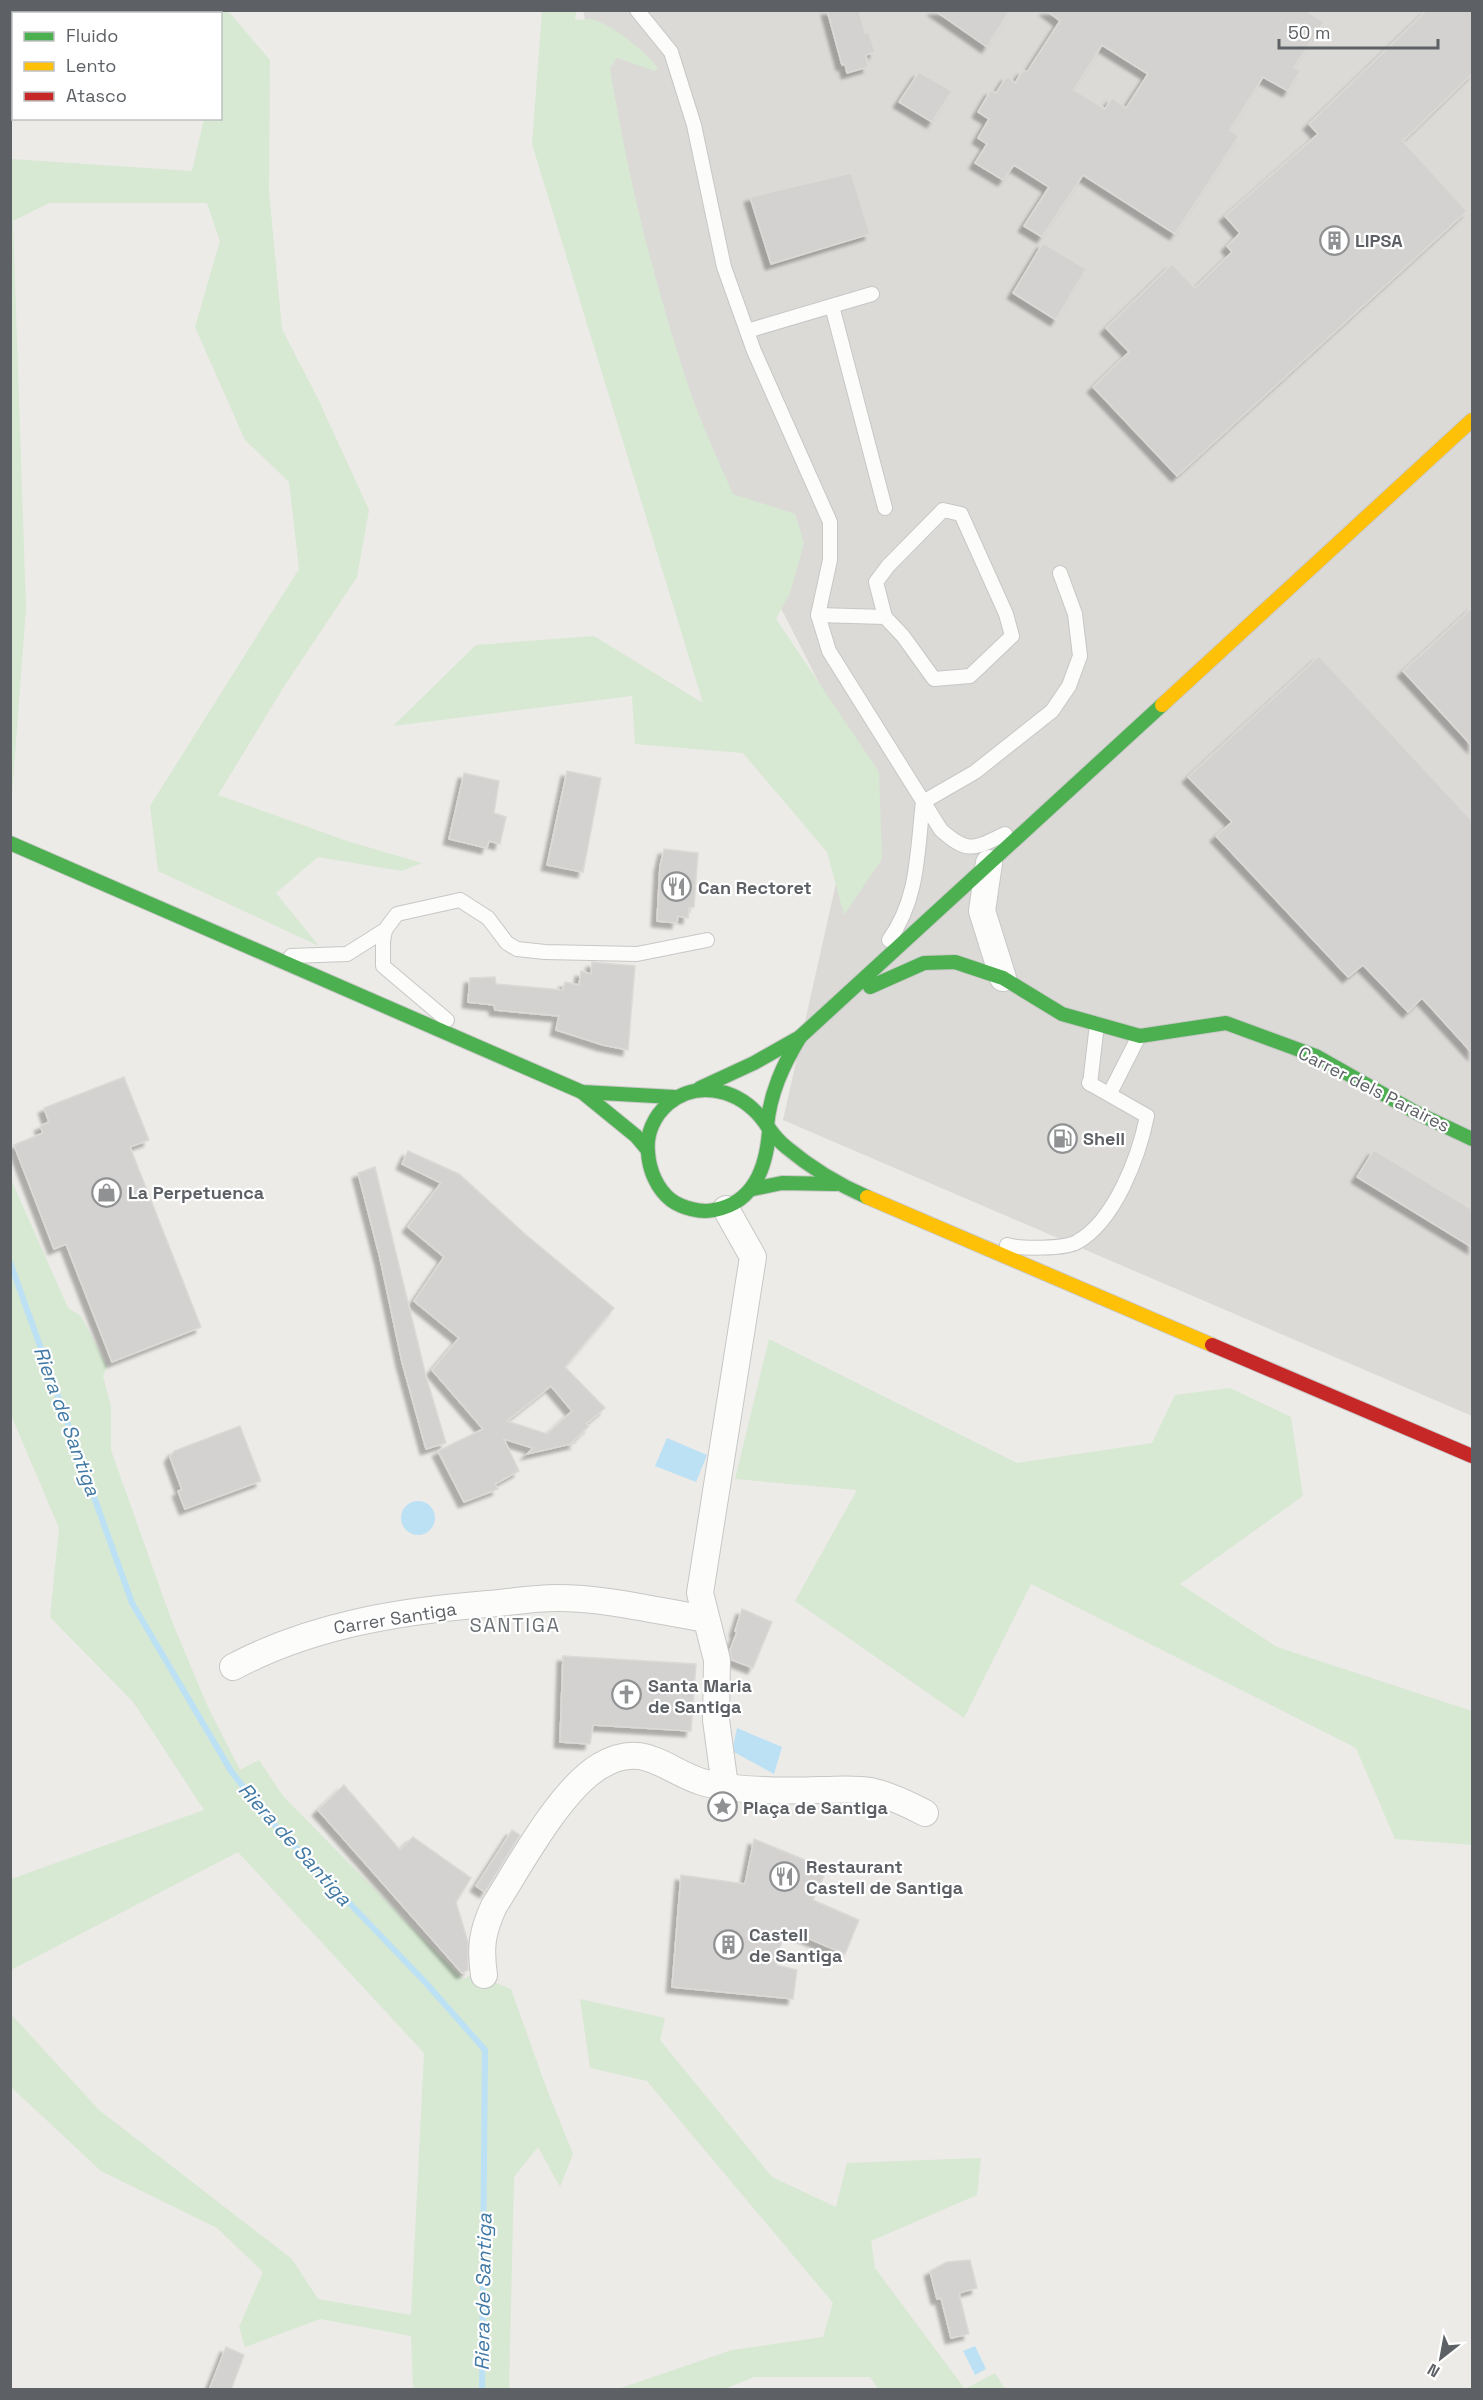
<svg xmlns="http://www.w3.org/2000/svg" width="1483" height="2400" font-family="'Space Grotesk',sans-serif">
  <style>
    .industrial { fill: #dcdad7 }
    .green { fill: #d7e8d3 }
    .water { fill: #bce1f5 }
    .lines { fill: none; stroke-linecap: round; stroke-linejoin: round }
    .stream { stroke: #bce1f5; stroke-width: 6 }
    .building { fill: #d3d2d0; stroke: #dcdad6; stroke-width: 1.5; fill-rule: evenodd; filter: url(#shadow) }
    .lane-casing { stroke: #c6c7c7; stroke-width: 16 }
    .street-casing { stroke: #c6c7c7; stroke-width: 28 }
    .fast-casing { stroke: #c9c9c8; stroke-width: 16 }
    .slow-casing { stroke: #c9c9c8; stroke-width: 16 }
    .jam-casing { stroke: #c9c9c8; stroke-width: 16 }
    .lane { stroke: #fcfcfb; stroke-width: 14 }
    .street { stroke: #fcfcfb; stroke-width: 26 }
    .fast { stroke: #4caf50; stroke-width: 14 }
    .slow { stroke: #ffc107; stroke-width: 14 }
    .jam { stroke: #c62828; stroke-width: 14 }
    .labels { text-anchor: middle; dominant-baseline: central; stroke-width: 4.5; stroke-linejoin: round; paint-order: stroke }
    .poi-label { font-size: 18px; font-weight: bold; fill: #5d6165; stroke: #fff; text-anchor: start }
    .street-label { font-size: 18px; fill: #5d6165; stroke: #fff }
    .water-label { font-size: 20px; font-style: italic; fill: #4279a5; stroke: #fff }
    .neighbourhood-label { font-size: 20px; letter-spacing: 1.5px; fill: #6e7377; stroke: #fff }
  </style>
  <defs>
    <filter id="shadow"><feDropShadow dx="-5.5" dy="5.5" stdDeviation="1.5" flood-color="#0004"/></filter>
  </defs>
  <rect width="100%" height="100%" fill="#ecebe7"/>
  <path class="industrial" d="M583,11H1472V1416L783,1120L862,767L685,420Z"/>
  <g class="green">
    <path d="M124,11H228L270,60L269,191L282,329L319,401L369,510L357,577L283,688L218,795L347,841L422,863L402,871L318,857L276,893L319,946L158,871L150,806L299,569L289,482L245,440L195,327L220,241L207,203H49L13,221L26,608L11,808V159L192,171L204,119L220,118V14H129Z"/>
    <path d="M542,11H576L575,20C580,20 585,19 590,19C611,23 645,51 658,68L655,71L617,58L610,68C628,180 656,290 692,397C704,430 719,462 733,494L795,514L804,543L790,593L776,619L879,772L882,859L844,915L827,852L743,753L635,744L632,696L393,726L476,645L594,636L703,703L532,144Z"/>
    <path d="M10,1177L68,1308L81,1316L107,1366L103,1376L111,1406V1450L171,1619L207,1705L240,1770L259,1760L283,1796L463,1979L474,1974L511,1989L546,2087L573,2154L560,2187L538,2147L514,2177L509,2389H413L411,2336L320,2319L245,2347L239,2327L263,2272L217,2228L101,2171L11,2087V2014L99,2110L292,2259L318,2299L411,2315L424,2053L238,1852L11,1970V1879L204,1810L134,1703L50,1617L59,1528L11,1415Z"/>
    <path d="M769,1339L1017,1463L1152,1443L1175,1395L1230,1388L1291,1417L1303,1496L1180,1584L1277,1647L1472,1711V1845L1395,1839L1356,1748L1031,1584L964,1718L795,1601L857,1490L735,1479Z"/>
    <path d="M580,1999L665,2018L660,2040L772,2177L836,2207L847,2163L981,2158L977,2195L871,2241L875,2268L965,2389L995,2373L1005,2389H878L870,2377H754L725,2389H618L732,2350L823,2337L833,2303L647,2081L590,2068Z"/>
  </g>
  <g class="water">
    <path d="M667,1438L707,1455L696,1482L655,1466Z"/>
    <circle cx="418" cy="1518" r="17"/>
    <path d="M737,1728L782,1747L774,1774L732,1751Z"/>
    <path d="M975,2346L986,2369L975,2375L963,2351Z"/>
  </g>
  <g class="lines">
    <path class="stream" d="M10,1262L132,1603L231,1771L264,1814L426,1983L485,2050L482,2390"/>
  </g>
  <g class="building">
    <path d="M827,10H859L865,33L869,32L875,52L866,55L868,67L847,73L845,64L842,65Z"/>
    <path d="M934,10H1010L987,47Z"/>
    <path d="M1046,10H1305L1324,22L1294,67L1300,71L1288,91L1263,77L1230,130L1239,136L1175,234L1083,175L1042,237L1024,226L1049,187L1014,165L1003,180L975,163L987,144L978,138L989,119L978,112L991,90L996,93L1007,76L1015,83L1023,70L1027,72L1060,21ZM1102,45L1148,74L1126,108L1112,98L1105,109L1074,90Z"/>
    <path d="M1427,10H1473V73L1403,141L1467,211L1177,476L1093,387L1129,352L1106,328L1172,264L1195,288L1232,252L1227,246L1240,233L1225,216L1318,134L1309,124Z"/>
    <path d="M919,72L952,91L932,122L899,102Z"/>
    <path d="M851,173L870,234L771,264L750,197Z"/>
    <path d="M1043,243L1086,269L1056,320L1013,293Z"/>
    <path d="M1473,607V747L1403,671Z"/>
    <path d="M1319,656L1473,822V1054L1422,998L1408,1012L1363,965L1348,977L1216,836L1232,822L1188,777Z"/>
    <path d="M567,771L601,778L583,872L547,865Z"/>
    <path d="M464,773L499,781L494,813L506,817L500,844L489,841L487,848L449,839Z"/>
    <path d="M664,849L698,853L694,907L689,908L688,918L678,916L677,923L657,921L660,866Z"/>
    <path d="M592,962L635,966L628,1050L603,1045L556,1030L559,1016L495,1010L494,1005L468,1002L470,978L495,977L496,984L563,990L565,982L579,985L581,971L591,974Z"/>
    <path d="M124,1077L149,1140L130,1147L201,1327L112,1362L66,1244L54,1249L14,1145L43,1133L40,1126L49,1122L44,1108Z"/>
    <path d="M1374,1150L1473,1210V1248L1357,1177Z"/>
    <path d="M408,1151L459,1174L525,1234L614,1308L565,1367L605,1408L586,1424L589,1426L572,1442L575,1443L527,1454L533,1448L504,1439L519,1471L495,1484L498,1489L464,1502L438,1451L483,1429L432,1370L459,1338L414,1301L444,1257L408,1227L441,1183L402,1164ZM551,1386L572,1411L547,1434L507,1421Z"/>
    <path d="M375,1167L426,1376L446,1443L426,1449L402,1362L380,1258L358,1173Z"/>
    <path d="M240,1426L261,1481L185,1509L178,1491L182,1490L170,1457L174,1451Z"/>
    <path d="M742,1609L772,1622L753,1668L732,1660L730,1650L737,1632L735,1631Z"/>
    <path d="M563,1656L696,1664L691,1731L593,1725L590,1744L560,1742Z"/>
    <path d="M344,1785L400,1850L413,1837L471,1878L456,1902L468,1942V1970L462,1973L318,1810Z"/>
    <path d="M512,1830L520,1835L485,1892L476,1886Z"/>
    <path d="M754,1839L827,1869L813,1900L859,1920L845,1954L784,1928L777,1965L797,1970L793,1999L672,1987L681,1875L745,1884Z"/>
    <path d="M970,2260L977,2288L959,2293L969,2334L951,2338L941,2298L937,2299L930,2271L947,2262Z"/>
    <path d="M226,2347L244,2355L231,2390H209Z"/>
  </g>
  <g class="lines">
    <defs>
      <g id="lane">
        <path d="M637,10L671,52L694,125L724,267L754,351L830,522V560L818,615L829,651L941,830C968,854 974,849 1005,834"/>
        <path d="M832,306L885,508"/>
        <path d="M747,331L872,294"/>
        <path d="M818,615L885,617L903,636L934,679L970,676L1012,636L1006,614L961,514L943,510L888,566L876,582L885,617"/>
        <path d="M923,802L975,772L1052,711L1069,686L1080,656L1075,614L1060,573"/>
        <path d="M385,930L383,941V966L447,1020"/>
        <path d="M889,940C919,898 917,851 923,802"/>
        <path d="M291,956L347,954L385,930L397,914L460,900L488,918L507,943L517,949L545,952L637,954L707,940"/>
        <path d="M1090,1084L1097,1024"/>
        <path d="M1110,1093L1139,1036"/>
        <path d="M1007,1245C1020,1249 1065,1249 1077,1242C1115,1221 1139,1156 1147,1116L1089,1083"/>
      </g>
      <g id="street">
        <path d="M989,863L982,911L1003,978"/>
        <path d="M233,1667C312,1625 400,1611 488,1604C511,1602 534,1598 557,1598C606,1598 657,1611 706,1619"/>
        <path d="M725,1786L716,1720L717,1660L700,1593L753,1257L726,1209"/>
        <path d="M484,1975C480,1947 482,1932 494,1906C520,1865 560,1790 600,1766C644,1740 664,1770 702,1782C732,1791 788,1791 820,1790C836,1790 854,1788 870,1791C889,1795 908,1804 925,1813"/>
      </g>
      <g id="fast">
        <path d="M10,843L582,1092L674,1097"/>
        <path d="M870,987L924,963L955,962L1003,978L1062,1014L1140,1036L1226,1023L1316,1056L1415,1112L1472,1139"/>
        <path d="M700,1088L754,1063L800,1037L1162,705"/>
        <path d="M582,1092L636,1136L646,1148"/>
        <path d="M767,1126C770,1093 783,1065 800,1037"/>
        <path d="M769,1132C766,1168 754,1203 714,1210C701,1213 682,1208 671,1200C657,1189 649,1170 648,1152C646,1134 654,1116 668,1104C695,1081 733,1088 757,1113C769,1126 771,1135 786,1147C811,1168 837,1184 867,1197"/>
        <path d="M753,1189L782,1183L836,1184"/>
      </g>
      <g id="slow">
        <path d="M1162,705L1472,420"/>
        <path d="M867,1197L1212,1345"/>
      </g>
      <path id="jam" d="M1212,1345L1472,1456"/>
    </defs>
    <use href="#lane" class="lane-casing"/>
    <use href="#street" class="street-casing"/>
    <use href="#fast" class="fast-casing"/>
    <use href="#slow" class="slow-casing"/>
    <use href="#jam" class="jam-casing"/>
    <use href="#lane" class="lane"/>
    <use href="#street" class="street"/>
    <use href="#fast" class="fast"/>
    <use href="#slow" class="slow"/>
    <use href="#jam" class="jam"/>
  </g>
  <defs>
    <symbol id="building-ring" viewBox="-11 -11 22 22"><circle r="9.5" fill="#fff" stroke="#8f9192" stroke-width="1.5"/><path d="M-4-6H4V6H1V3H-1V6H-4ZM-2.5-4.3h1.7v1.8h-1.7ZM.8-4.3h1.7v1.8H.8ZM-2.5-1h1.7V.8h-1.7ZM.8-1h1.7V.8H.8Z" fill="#8f9192"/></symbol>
    <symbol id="restaurant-ring" viewBox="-11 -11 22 22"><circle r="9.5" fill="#fff" stroke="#8f9192" stroke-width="1.5"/><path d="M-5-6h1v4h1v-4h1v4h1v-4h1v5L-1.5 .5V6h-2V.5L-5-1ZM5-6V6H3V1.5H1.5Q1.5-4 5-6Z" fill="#8f9192"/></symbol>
    <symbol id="fuel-ring" viewBox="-11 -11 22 22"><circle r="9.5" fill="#fff" stroke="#8f9192" stroke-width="1.5"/><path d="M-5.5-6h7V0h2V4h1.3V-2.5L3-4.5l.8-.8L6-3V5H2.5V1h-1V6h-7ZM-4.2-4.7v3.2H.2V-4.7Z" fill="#8f9192"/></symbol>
    <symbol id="shop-ring" viewBox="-11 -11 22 22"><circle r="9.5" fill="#fff" stroke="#8f9192" stroke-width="1.5"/><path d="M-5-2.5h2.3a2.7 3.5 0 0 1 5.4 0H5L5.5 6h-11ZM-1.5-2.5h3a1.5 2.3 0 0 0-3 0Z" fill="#8f9192"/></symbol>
    <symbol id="church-ring" viewBox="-11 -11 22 22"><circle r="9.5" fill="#fff" stroke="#8f9192" stroke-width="1.5"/><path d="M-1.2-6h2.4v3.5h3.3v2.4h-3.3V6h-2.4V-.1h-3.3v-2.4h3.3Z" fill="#8f9192"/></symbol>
    <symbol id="sight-ring" viewBox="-11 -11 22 22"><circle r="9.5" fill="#fff" stroke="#8f9192" stroke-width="1.5"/><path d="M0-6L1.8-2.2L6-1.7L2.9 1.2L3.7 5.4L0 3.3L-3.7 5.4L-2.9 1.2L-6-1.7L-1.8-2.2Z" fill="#8f9192"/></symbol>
  </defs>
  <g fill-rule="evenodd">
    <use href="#building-ring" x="1318" y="224" width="33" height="33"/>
    <use href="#restaurant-ring" x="660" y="870" width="33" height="33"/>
    <use href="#fuel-ring" x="1046" y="1122" width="33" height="33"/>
    <use href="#shop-ring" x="90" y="1176" width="33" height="33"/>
    <use href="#church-ring" x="610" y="1678" width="33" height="33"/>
    <use href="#sight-ring" x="706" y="1790" width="33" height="33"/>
    <use href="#restaurant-ring" x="768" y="1860" width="33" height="33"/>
    <use href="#building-ring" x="712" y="1928" width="33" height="33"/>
  </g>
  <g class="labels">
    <g class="poi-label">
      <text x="1355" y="240">LIPSA</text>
      <text x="698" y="887">Can Rectoret</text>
      <text x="1083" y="1138">Shell</text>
      <text x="128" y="1192">La Perpetuenca</text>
      <text x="648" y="1685">Santa Maria<tspan x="648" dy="21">de Santiga</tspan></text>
      <text x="743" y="1807">Plaça de Santiga</text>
      <text x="806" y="1866">Restaurant<tspan x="806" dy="21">Castell de Santiga</tspan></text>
      <text x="749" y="1934">Castell<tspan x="749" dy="21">de Santiga</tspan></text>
    </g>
    <g class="street-label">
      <text transform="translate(1374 1089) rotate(27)">Carrer dels Paraires</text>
      <text transform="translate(395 1618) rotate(-9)">Carrer Santiga</text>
    </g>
    <g class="water-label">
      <text transform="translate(67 1421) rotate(70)">Riera de Santiga</text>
      <text transform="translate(295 1844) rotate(48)">Riera de Santiga</text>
      <text transform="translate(483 2292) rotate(-89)">Riera de Santiga</text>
    </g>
    <g class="neighbourhood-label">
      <text x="515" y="1625">SANTIGA</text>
    </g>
  </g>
  <rect width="1483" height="2400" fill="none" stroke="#5d6165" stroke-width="24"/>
  <rect x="12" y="12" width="210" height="108" fill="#ffffff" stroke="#bec0c1" stroke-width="1.5"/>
  <rect x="24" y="32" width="30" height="9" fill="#4caf50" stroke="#bec0c1" stroke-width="1.5"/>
  <text x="66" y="42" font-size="18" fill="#5d6165">Fluido</text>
  <rect x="24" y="62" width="30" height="9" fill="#ffc107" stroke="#bec0c1" stroke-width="1.5"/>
  <text x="66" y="72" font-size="18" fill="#5d6165">Lento</text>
  <rect x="24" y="92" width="30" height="9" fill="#c62828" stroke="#bec0c1" stroke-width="1.5"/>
  <text x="66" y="102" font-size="18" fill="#5d6165">Atasco</text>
  <g transform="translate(1441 2358) rotate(211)" stroke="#ffffff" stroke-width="4.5" paint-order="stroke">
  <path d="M0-4.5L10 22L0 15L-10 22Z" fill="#5d6165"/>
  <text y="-9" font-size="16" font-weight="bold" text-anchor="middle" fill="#5d6165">N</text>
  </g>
  <path d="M1279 39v9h159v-9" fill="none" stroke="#5d6165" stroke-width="3"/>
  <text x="1288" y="39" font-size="18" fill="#5d6165" stroke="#ffffff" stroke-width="4.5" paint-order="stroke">50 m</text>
</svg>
